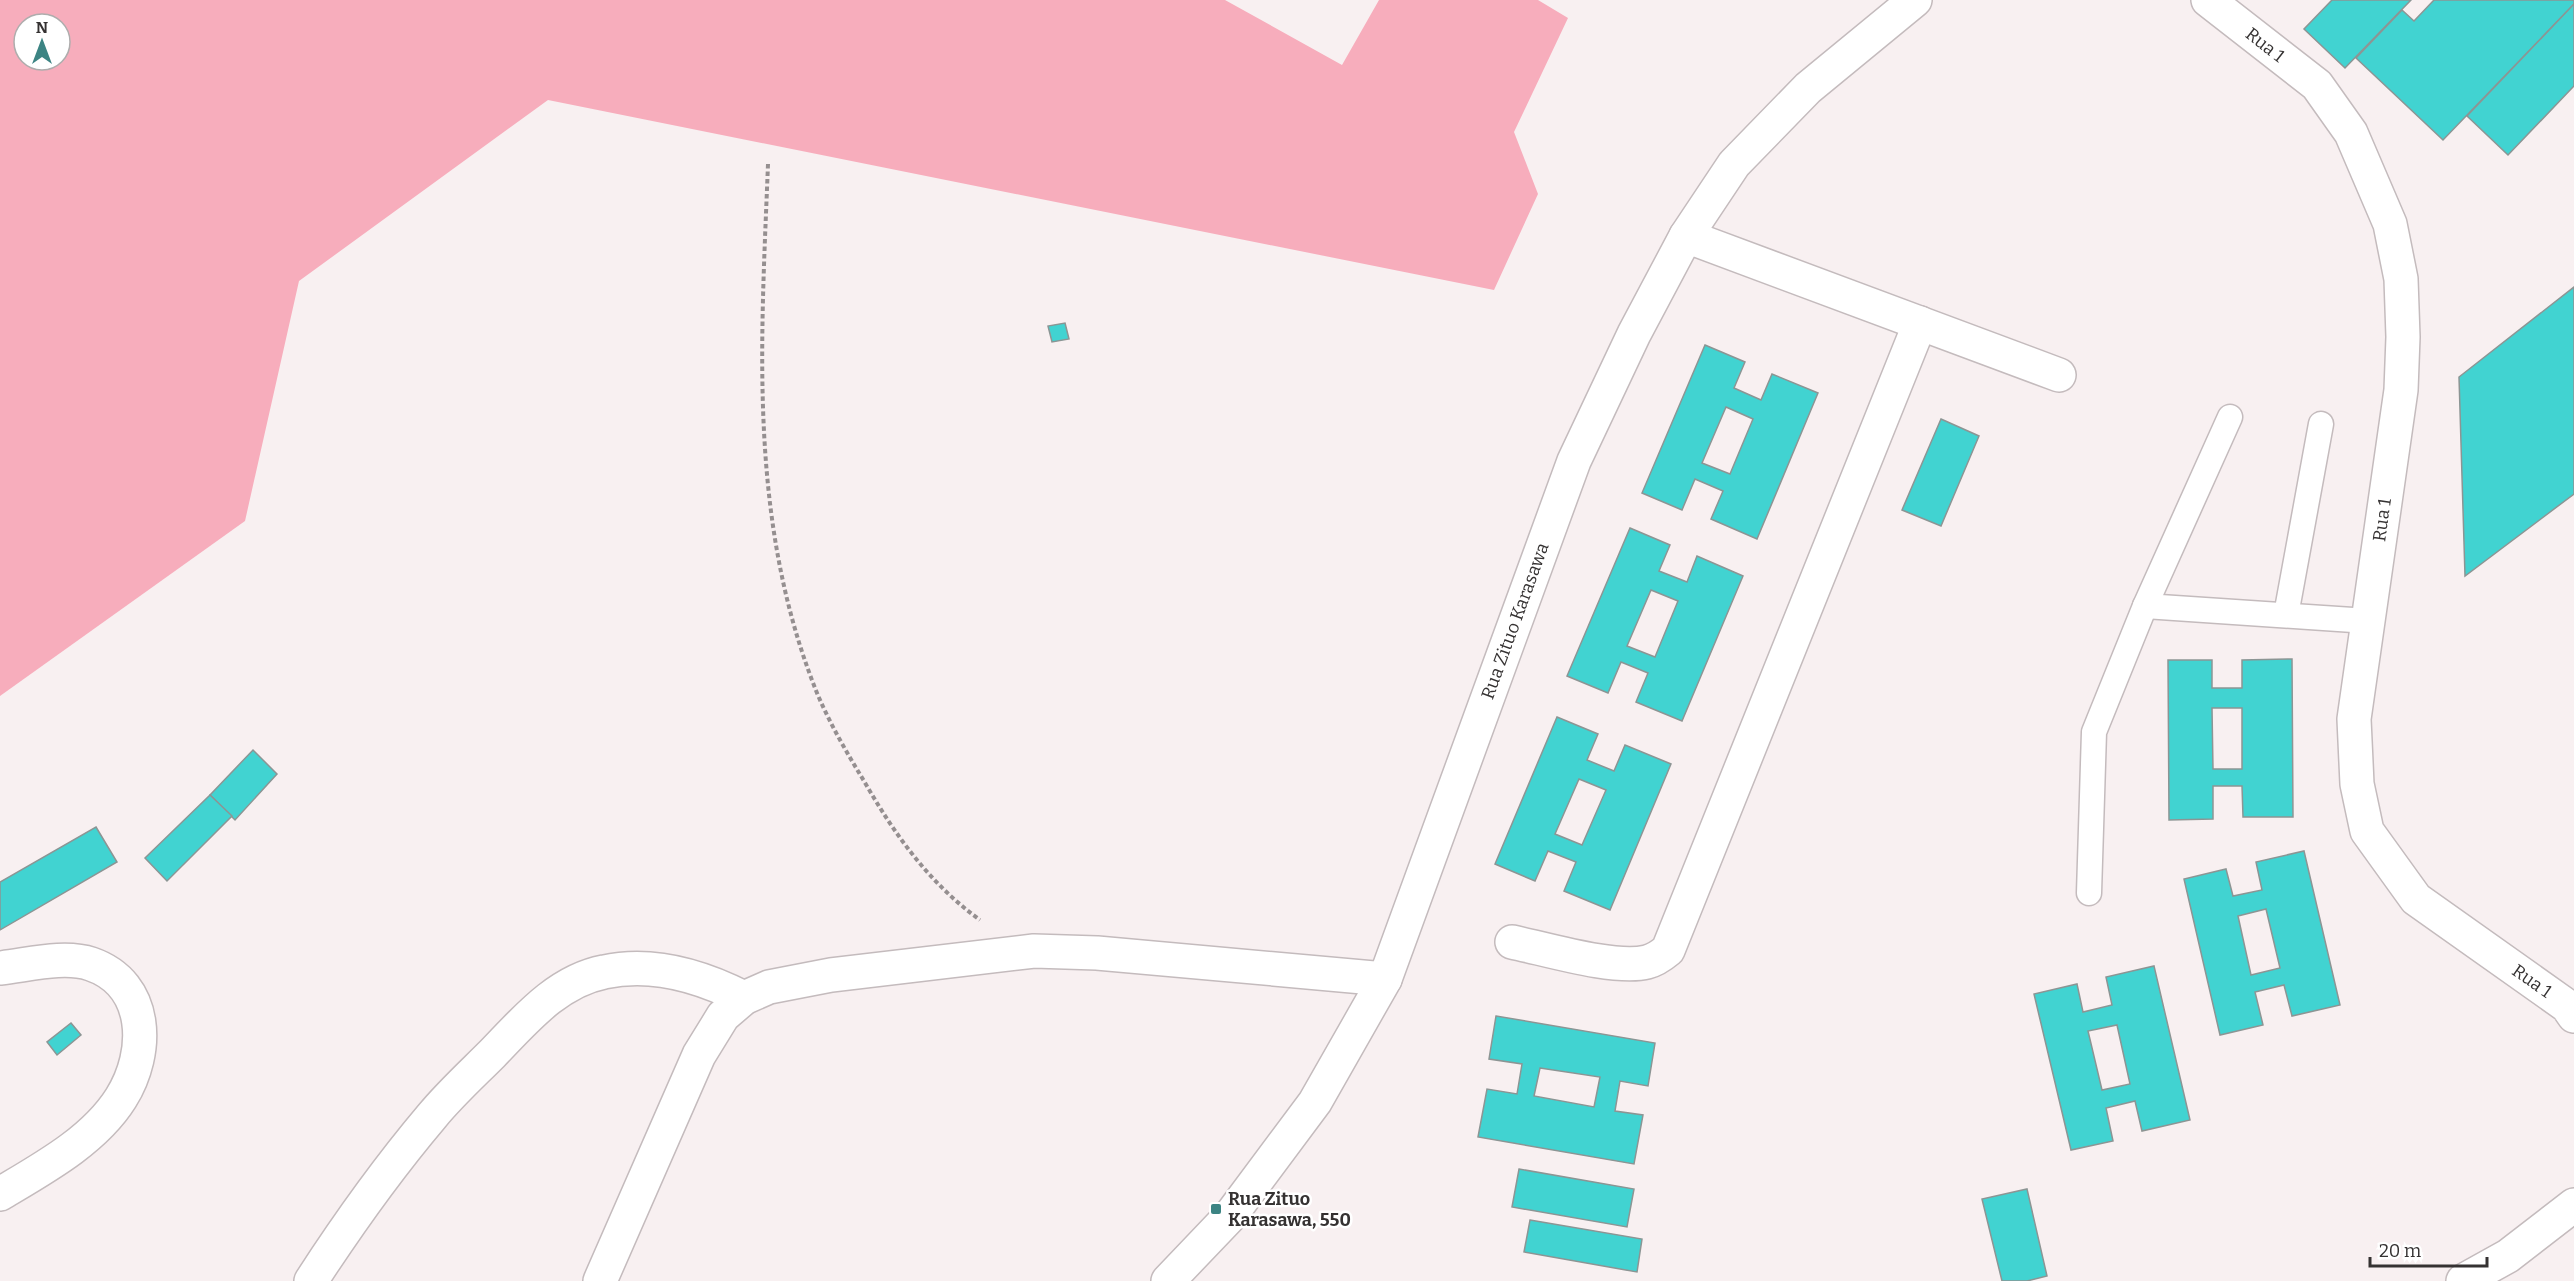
<svg xmlns="http://www.w3.org/2000/svg" width="2574" height="1281" font-family="Bitter,serif">
  <style>
    .green { fill: #f7adbc; fill-rule: evenodd }
    .building { fill: #41d3d1; stroke: #8c9594; stroke-width: 1.5; fill-rule: evenodd }
    .lines { fill: none; stroke-linecap: round; stroke-linejoin: round }
    .lane-casing { stroke: #c4bbbd; stroke-width: 27 }
    .street-casing { stroke: #c4bbbd; stroke-width: 36 }
    .path { stroke: #958f90; stroke-width: 4; stroke-dasharray: 4.5 3; stroke-linecap: butt }
    .lane { stroke: #fff; stroke-width: 24 }
    .street { stroke: #fff; stroke-width: 33 }
    .poi-dot { fill: #3c8483; stroke: #fff; stroke-width: 2 }
    .labels { text-anchor: middle; dominant-baseline: central; stroke-width: 5; stroke-linejoin: round; paint-order: stroke }
    .street-label { font-size: 18px; fill: #353232; stroke: #fff }
    .poi-label { font-size: 18px; font-weight: bold; fill: #353232; stroke: #fff; text-anchor: start }
  </style>
  <rect width="100%" height="100%" fill="#f8f0f1"/>
  <path class="green" d="M0,0H1225L1342,65L1379,0H1538L1568,18L1514,132L1538,194L1494,290L548,100L299,281L245,521L0,696ZM24,24H60V60H24Z"/>
  <g class="building">
    <path d="M2332,0H2411L2345,68L2304,29Z"/>
    <path d="M2434,0H2574V4L2443,140L2356,58L2402,10L2414,21Z"/>
    <path d="M2574,4V86L2508,155L2467,116Z"/>
    <path d="M2574,287V494L2465,576L2459,377Z"/>
    <path d="M1065,323L1069,339L1052,342L1048,326Z"/>
    <path d="M1705,345L1745,362L1734,388L1761,400L1772,374L1818,393L1757,539L1711,519L1723,491L1695,479L1682,510L1642,493ZM1726,407L1753,419L1730,474L1702,463Z"/>
    <path d="M1941,419L1979,436L1941,526L1902,510Z"/>
    <path d="M1630,528L1670,545L1659,571L1687,582L1697,556L1743,576L1682,721L1636,702L1648,673L1621,662L1608,693L1567,676ZM1651,590L1678,601L1655,657L1627,646Z"/>
    <path d="M2292,659L2293,817H2243L2242,786H2213V819L2169,820L2168,660H2212V688H2242V660ZM2212,708H2242V769H2213Z"/>
    <path d="M1557,717L1598,734L1587,760L1614,771L1625,745L1671,764L1610,910L1564,891L1576,862L1548,851L1535,881L1495,864ZM1579,779L1606,790L1582,845L1555,834Z"/>
    <path d="M253,750L277,774L235,820L210,795Z"/>
    <path d="M210,795L232,816L167,881L145,858Z"/>
    <path d="M96,827L117,862L0,930V882Z"/>
    <path d="M2304,851L2340,1005L2292,1016L2284,985L2255,992L2263,1025L2220,1035L2184,879L2226,869L2233,896L2262,890L2256,862ZM2266,909L2280,968L2251,975L2238,916Z"/>
    <path d="M2154,966L2190,1120L2142,1131L2135,1101L2106,1108L2113,1141L2071,1150L2034,994L2077,984L2083,1012L2112,1005L2106,977ZM2117,1025L2130,1084L2102,1090L2088,1031Z"/>
    <path d="M1496,1016L1655,1043L1648,1086L1620,1081L1615,1111L1643,1115L1634,1164L1478,1137L1487,1089L1517,1094L1522,1064L1489,1059ZM1540,1068L1600,1077L1594,1107L1534,1096Z"/>
    <path d="M71,1023L81,1035L57,1055L47,1042Z"/>
    <path d="M1519,1169L1634,1189L1627,1227L1512,1207Z"/>
    <path d="M2027,1189L2047,1276L2027,1281H2002L1982,1199Z"/>
    <path d="M1530,1220L1642,1239L1637,1272L1524,1252Z"/>
  </g>
  <g class="lines">
    <defs>
      <g id="lane">
        <path d="M2145,606L2368,621"/>
        <path d="M2286,615L2321,424"/>
        <path d="M2089,893L2094,732L2145,606L2230,417"/>
      </g>
      <g id="street">
        <path d="M2208,0L2317,85L2351,133L2390,224L2401,279L2403,337L2401,390L2354,719L2357,784L2367,831L2416,899L2567,1006L2574,1016"/>
        <path d="M1686,236L2059,375"/>
        <path d="M1512,942C1546,949 1615,970 1647,962C1655,960 1662,955 1668,950L1920,323"/>
        <path d="M0,968C28,965 64,955 91,964C149,984 150,1052 121,1098C94,1141 42,1169 0,1194"/>
        <path d="M311,1281C348,1224 388,1168 432,1116C450,1094 472,1074 492,1054C524,1021 557,981 604,972C653,961 701,976 744,998"/>
        <path d="M600,1281L699,1055L723,1016L744,998L769,987L831,975L1034,951L1097,953L1385,979"/>
        <path d="M1168,1281L1230,1216L1315,1102L1385,979L1574,461L1634,334L1686,236L1734,164L1808,88L1915,0"/>
        <path d="M2463,1281L2508,1256L2574,1205"/>
      </g>
    </defs>
    <use href="#lane" class="lane-casing"/>
    <use href="#street" class="street-casing"/>
    <path class="path" d="M768,164C761,344 748,521 817,693C830,724 847,753 864,781C895,835 929,883 980,920"/>
    <use href="#lane" class="lane"/>
    <use href="#street" class="street"/>
  </g>
  <rect class="poi-dot" x="1210" y="1203" width="12" height="12" rx="3"/>
  <g class="labels">
    <g class="street-label">
      <text transform="translate(2265 45) rotate(38)">Rua 1</text>
      <text transform="translate(2382 520) rotate(-82)">Rua 1</text>
      <text transform="translate(1515 621) rotate(-70)">Rua Zituo Karasawa</text>
      <text transform="translate(2532 981) rotate(35)">Rua 1</text>
    </g>
    <g class="poi-label">
      <text x="1228" y="1199">Rua Zituo<tspan x="1228" dy="21">Karasawa, 550</tspan></text>
    </g>
  </g>
  <g transform="translate(42 42)"><circle r="28" fill="#ffffff" stroke="#aeadad" stroke-width="1.5"/>
  <path d="M0-4.5L10 22L0 15L-10 22Z" fill="#3c8483"/>
  <text y="-9" font-size="16" font-weight="bold" text-anchor="middle" fill="#353232">N</text>
  </g>
  <path d="M2370 1257v9h117v-9" fill="none" stroke="#353232" stroke-width="3"/>
  <text x="2379" y="1257" font-size="18" fill="#353232" stroke="#ffffff" stroke-width="4.5" paint-order="stroke">20 m</text>
</svg>
